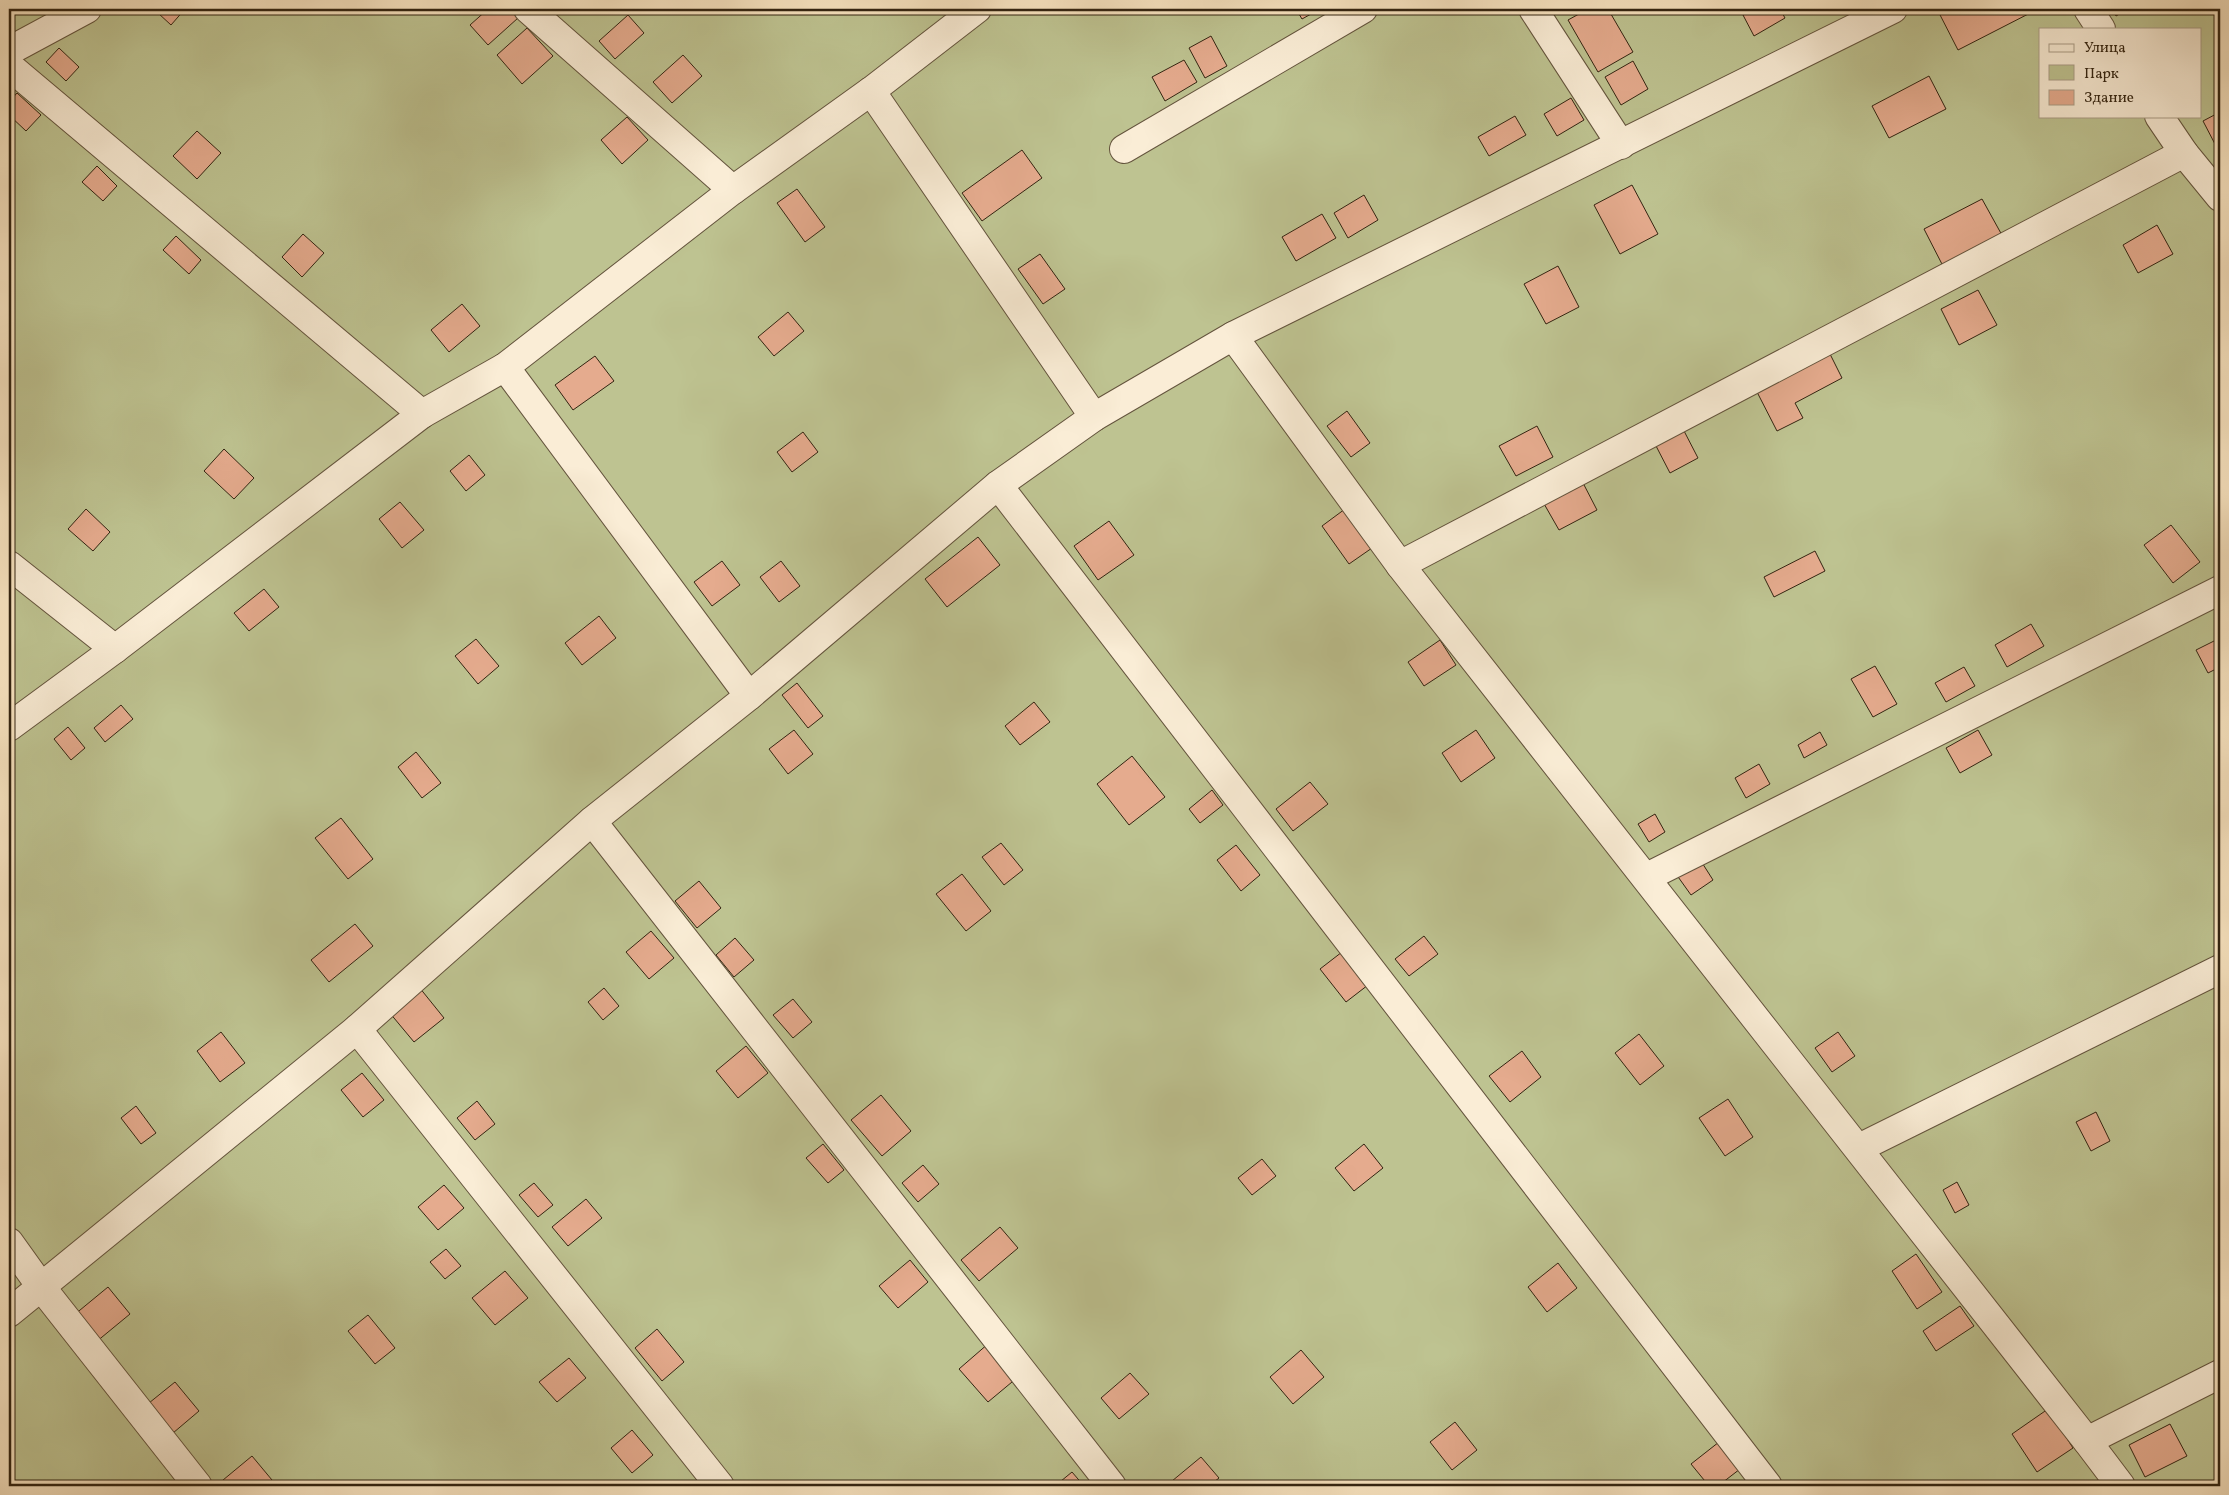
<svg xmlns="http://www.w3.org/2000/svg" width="2229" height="1495" font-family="Vollkorn,serif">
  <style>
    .green { fill: #bec391; stroke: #787451; fill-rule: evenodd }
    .building { fill: #e5ab8e; stroke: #332411 }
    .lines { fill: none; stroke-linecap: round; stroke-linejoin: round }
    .minor-casing { stroke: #64543d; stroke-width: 30 }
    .minor { stroke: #faedd6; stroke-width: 28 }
  </style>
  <rect width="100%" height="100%" fill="#f7e3c0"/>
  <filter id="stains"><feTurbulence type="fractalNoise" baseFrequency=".004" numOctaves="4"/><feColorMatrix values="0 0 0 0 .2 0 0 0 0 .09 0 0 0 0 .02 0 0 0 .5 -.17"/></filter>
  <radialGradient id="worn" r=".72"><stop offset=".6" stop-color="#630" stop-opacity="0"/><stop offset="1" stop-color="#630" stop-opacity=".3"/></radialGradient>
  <path class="green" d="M9,9H2220V1486H9ZM2040,29H2200V116H2040Z"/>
  <g class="building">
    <path d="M161,9H185L171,25L158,13Z"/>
    <path d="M488,9H509L518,18L488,45L470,25Z"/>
    <path d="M1296,9H1320L1302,19Z"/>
    <path d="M1588,9H1608L1633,52L1598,72L1568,20Z"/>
    <path d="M1754,9H1780L1785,18L1754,36L1743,15Z"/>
    <path d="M1937,9H2038L1958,50Z"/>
    <path d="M2112,9H2128L2116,16Z"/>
    <path d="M628,15L644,33L615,59L599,41Z"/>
    <path d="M527,28L553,56L522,84L497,55Z"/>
    <path d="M1211,36L1227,66L1205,78L1189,48Z"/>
    <path d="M59,48L79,67L66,81L46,62Z"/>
    <path d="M683,55L702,76L672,103L653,82Z"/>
    <path d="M1184,60L1197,82L1165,101L1152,77Z"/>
    <path d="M1633,61L1648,89L1621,105L1605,77Z"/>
    <path d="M1929,76L1946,109L1889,138L1872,106Z"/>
    <path d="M17,93L41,115L26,131L9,115V102Z"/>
    <path d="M1571,98L1584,120L1557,136L1544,114Z"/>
    <path d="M2220,112V144L2216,146L2203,121Z"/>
    <path d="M1515,116L1526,135L1489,156L1478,137Z"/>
    <path d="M627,117L648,140L622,164L601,140Z"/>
    <path d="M197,131L221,153L197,179L173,156Z"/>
    <path d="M1022,150L1042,178L982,221L962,193Z"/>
    <path d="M97,166L117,186L103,201L82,182Z"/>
    <path d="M1632,185L1658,234L1620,254L1594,205Z"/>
    <path d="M797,189L825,227L805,242L777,203Z"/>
    <path d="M1364,195L1378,220L1348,238L1334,213Z"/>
    <path d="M1982,199L2003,237L1944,268L1924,229Z"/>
    <path d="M1322,214L1336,238L1296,261L1282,237Z"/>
    <path d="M2157,225L2173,254L2138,273L2123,245Z"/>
    <path d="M303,234L324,253L302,277L282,257Z"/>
    <path d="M176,236L201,260L189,274L163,250Z"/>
    <path d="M1040,254L1065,289L1043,304L1018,269Z"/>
    <path d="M1558,266L1579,307L1546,324L1524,284Z"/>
    <path d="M1978,290L1997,325L1959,345L1941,309Z"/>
    <path d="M462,304L480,326L449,352L431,330Z"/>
    <path d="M788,312L804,331L774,356L758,337Z"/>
    <path d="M1830,354L1842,378L1795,403L1803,418L1777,431L1757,392Z"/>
    <path d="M595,356L614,381L573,410L555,385Z"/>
    <path d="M1347,411L1370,443L1351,457L1327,426Z"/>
    <path d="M1537,426L1553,457L1516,476L1499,446Z"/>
    <path d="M1683,429L1698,458L1670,473L1655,444Z"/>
    <path d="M803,432L818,452L792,472L777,452Z"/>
    <path d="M224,449L254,478L234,499L204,471Z"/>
    <path d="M469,455L485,475L466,491L450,471Z"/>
    <path d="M1582,481L1597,510L1559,530L1543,502Z"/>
    <path d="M400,502L424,530L402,548L379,519Z"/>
    <path d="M86,509L110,532L93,551L68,529Z"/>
    <path d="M1345,509L1372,548L1349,564L1322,526Z"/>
    <path d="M1109,521L1134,555L1098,580L1074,546Z"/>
    <path d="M2171,525L2200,562L2173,583L2144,545Z"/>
    <path d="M978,537L1000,565L947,607L925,579Z"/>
    <path d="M1815,551L1825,571L1774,597L1764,577Z"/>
    <path d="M722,561L740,585L712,606L694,582Z"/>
    <path d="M781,561L800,586L779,602L760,577Z"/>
    <path d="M264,589L279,607L249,631L234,613Z"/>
    <path d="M599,616L616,638L582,665L565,643Z"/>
    <path d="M2031,624L2044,646L2007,667L1995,645Z"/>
    <path d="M2220,638V667L2208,673L2196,650Z"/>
    <path d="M476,639L499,666L478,684L455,656Z"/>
    <path d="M1440,640L1456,665L1424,686L1408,662Z"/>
    <path d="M1875,666L1897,704L1873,717L1851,679Z"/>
    <path d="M1964,667L1975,686L1946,702L1935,683Z"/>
    <path d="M797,683L823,716L808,728L782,695Z"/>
    <path d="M1034,702L1050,722L1020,745L1005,726Z"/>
    <path d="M121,705L133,719L105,742L94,728Z"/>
    <path d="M68,727L85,748L71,760L54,739Z"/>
    <path d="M794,730L813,754L788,774L769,749Z"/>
    <path d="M1476,730L1495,758L1461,782L1442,753Z"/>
    <path d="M1978,730L1992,755L1960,773L1946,748Z"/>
    <path d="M1820,732L1827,745L1804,758L1798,745Z"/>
    <path d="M416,752L441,783L422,798L398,767Z"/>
    <path d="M1132,756L1165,797L1129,825L1097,784Z"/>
    <path d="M1759,764L1770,784L1746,798L1735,778Z"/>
    <path d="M1310,782L1328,804L1293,831L1276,809Z"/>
    <path d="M1212,790L1223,805L1200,823L1189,809Z"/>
    <path d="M1655,814L1665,832L1649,842L1638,824Z"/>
    <path d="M341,818L373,859L348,879L315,838Z"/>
    <path d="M1001,843L1023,870L1004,885L982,857Z"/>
    <path d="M1236,845L1260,875L1241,891L1217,860Z"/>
    <path d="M1699,858L1713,880L1691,895L1676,874Z"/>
    <path d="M962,874L991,911L966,931L936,894Z"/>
    <path d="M699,881L721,908L697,928L675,901Z"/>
    <path d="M355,924L373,946L329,982L311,960Z"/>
    <path d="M651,931L674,958L649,979L626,952Z"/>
    <path d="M1424,936L1438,954L1409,976L1395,959Z"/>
    <path d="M735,938L754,960L734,977L716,955Z"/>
    <path d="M1342,952L1368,985L1346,1002L1320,969Z"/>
    <path d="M419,987L444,1018L414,1042L389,1012Z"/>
    <path d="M604,988L619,1006L603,1020L588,1002Z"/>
    <path d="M793,999L812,1022L793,1038L773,1015Z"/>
    <path d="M221,1032L245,1063L220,1082L197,1051Z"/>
    <path d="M1838,1032L1855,1056L1832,1072L1815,1048Z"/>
    <path d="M1639,1034L1664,1066L1640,1085L1615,1053Z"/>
    <path d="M746,1046L768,1073L738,1098L716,1071Z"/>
    <path d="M1522,1051L1541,1077L1510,1102L1489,1076Z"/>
    <path d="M362,1073L384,1100L363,1117L341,1090Z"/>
    <path d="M881,1095L911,1131L882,1156L851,1120Z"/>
    <path d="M1728,1099L1753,1137L1725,1156L1699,1118Z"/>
    <path d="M477,1101L495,1124L475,1140L457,1118Z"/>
    <path d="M136,1106L156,1133L141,1144L121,1118Z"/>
    <path d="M2096,1112L2110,1141L2091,1151L2076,1122Z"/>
    <path d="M823,1144L844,1170L828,1183L806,1158Z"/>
    <path d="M1364,1144L1383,1168L1354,1191L1335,1168Z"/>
    <path d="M1262,1159L1276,1176L1252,1195L1238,1178Z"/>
    <path d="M923,1165L939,1184L918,1202L902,1183Z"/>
    <path d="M1957,1182L1969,1205L1955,1213L1943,1190Z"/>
    <path d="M534,1183L553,1205L538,1217L519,1195Z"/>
    <path d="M444,1185L464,1208L438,1230L418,1207Z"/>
    <path d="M586,1199L602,1218L568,1246L552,1227Z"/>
    <path d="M1000,1227L1018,1248L979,1281L961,1260Z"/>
    <path d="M446,1249L461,1266L445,1279L430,1262Z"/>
    <path d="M1916,1254L1942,1292L1917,1309L1892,1271Z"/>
    <path d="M910,1260L928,1282L898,1308L879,1286Z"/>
    <path d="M1558,1263L1577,1288L1547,1312L1528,1287Z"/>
    <path d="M505,1271L528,1298L495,1325L472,1298Z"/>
    <path d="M108,1287L130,1314L96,1342L74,1315Z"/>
    <path d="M1960,1306L1974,1326L1936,1351L1923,1331Z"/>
    <path d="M368,1315L395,1348L375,1364L348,1331Z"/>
    <path d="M657,1329L684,1362L662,1381L635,1348Z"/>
    <path d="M989,1343L1018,1377L988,1402L959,1369Z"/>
    <path d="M1301,1350L1324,1377L1293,1404L1270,1377Z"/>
    <path d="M569,1358L586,1378L557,1402L539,1382Z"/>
    <path d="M1130,1373L1149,1394L1119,1419L1101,1398Z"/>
    <path d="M175,1382L199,1411L173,1433L149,1403Z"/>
    <path d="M2048,1409L2073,1448L2037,1472L2012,1434Z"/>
    <path d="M1455,1422L1477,1450L1452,1470L1430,1442Z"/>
    <path d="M2170,1424L2187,1456L2145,1477L2129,1445Z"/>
    <path d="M632,1430L653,1455L632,1473L611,1448Z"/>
    <path d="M1719,1442L1740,1469L1718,1486H1709L1691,1464Z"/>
    <path d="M252,1456L277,1486H218L217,1485Z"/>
    <path d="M1201,1457L1219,1478L1209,1486H1166Z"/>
    <path d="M1072,1472L1084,1486H1055Z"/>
  </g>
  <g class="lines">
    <defs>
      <g id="minor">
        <path d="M528,9L733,190"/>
        <path d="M1533,9L1621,145"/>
        <path d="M2088,9L2101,29"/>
        <path d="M9,51L87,9"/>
        <path d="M9,66L422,414"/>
        <path d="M871,91L1094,417"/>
        <path d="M2159,116L2184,153L2220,197"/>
        <path d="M1124,149L1363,9"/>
        <path d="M1233,336L1400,565L2087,1441L2121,1486"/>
        <path d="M505,367L749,696"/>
        <path d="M998,485L1768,1486"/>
        <path d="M9,565L115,649"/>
        <path d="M1400,565L2184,153"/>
        <path d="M9,727L115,649L422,414L505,367L733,190L871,91L977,9"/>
        <path d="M592,821L1112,1486"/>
        <path d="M1647,877L2220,590"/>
        <path d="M357,1029L720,1486"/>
        <path d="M1859,1148L2220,969"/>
        <path d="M9,1242L42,1288L198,1486"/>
        <path d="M9,1313L357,1029L592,821L749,696L998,485L1094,417L1233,336L1893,9"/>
        <path d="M2087,1441L2220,1374"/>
      </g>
    </defs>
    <use href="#minor" class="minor-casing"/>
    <use href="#minor" class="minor"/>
  </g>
  <rect width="2229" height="1495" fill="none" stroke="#f7e3c0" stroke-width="30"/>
  <rect x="10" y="10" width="2209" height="1475" fill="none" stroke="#332411" stroke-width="2.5"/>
  <rect x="15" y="15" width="2199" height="1465" fill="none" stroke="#332411"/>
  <rect x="2039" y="28" width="162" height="90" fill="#faedd6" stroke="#aa9d87"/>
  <rect x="2049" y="44" width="25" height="8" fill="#faedd6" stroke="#aa9d87"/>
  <text x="2084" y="52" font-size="15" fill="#332411">Улица</text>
  <rect x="2049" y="65" width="25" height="15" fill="#bec391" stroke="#aa9d87"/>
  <text x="2084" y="78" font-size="15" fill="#332411">Парк</text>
  <rect x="2049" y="90" width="25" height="15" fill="#e5ab8e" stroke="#aa9d87"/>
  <text x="2084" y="102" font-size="15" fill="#332411">Здание</text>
  <rect width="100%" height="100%" filter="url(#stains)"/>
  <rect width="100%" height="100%" fill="url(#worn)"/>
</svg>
